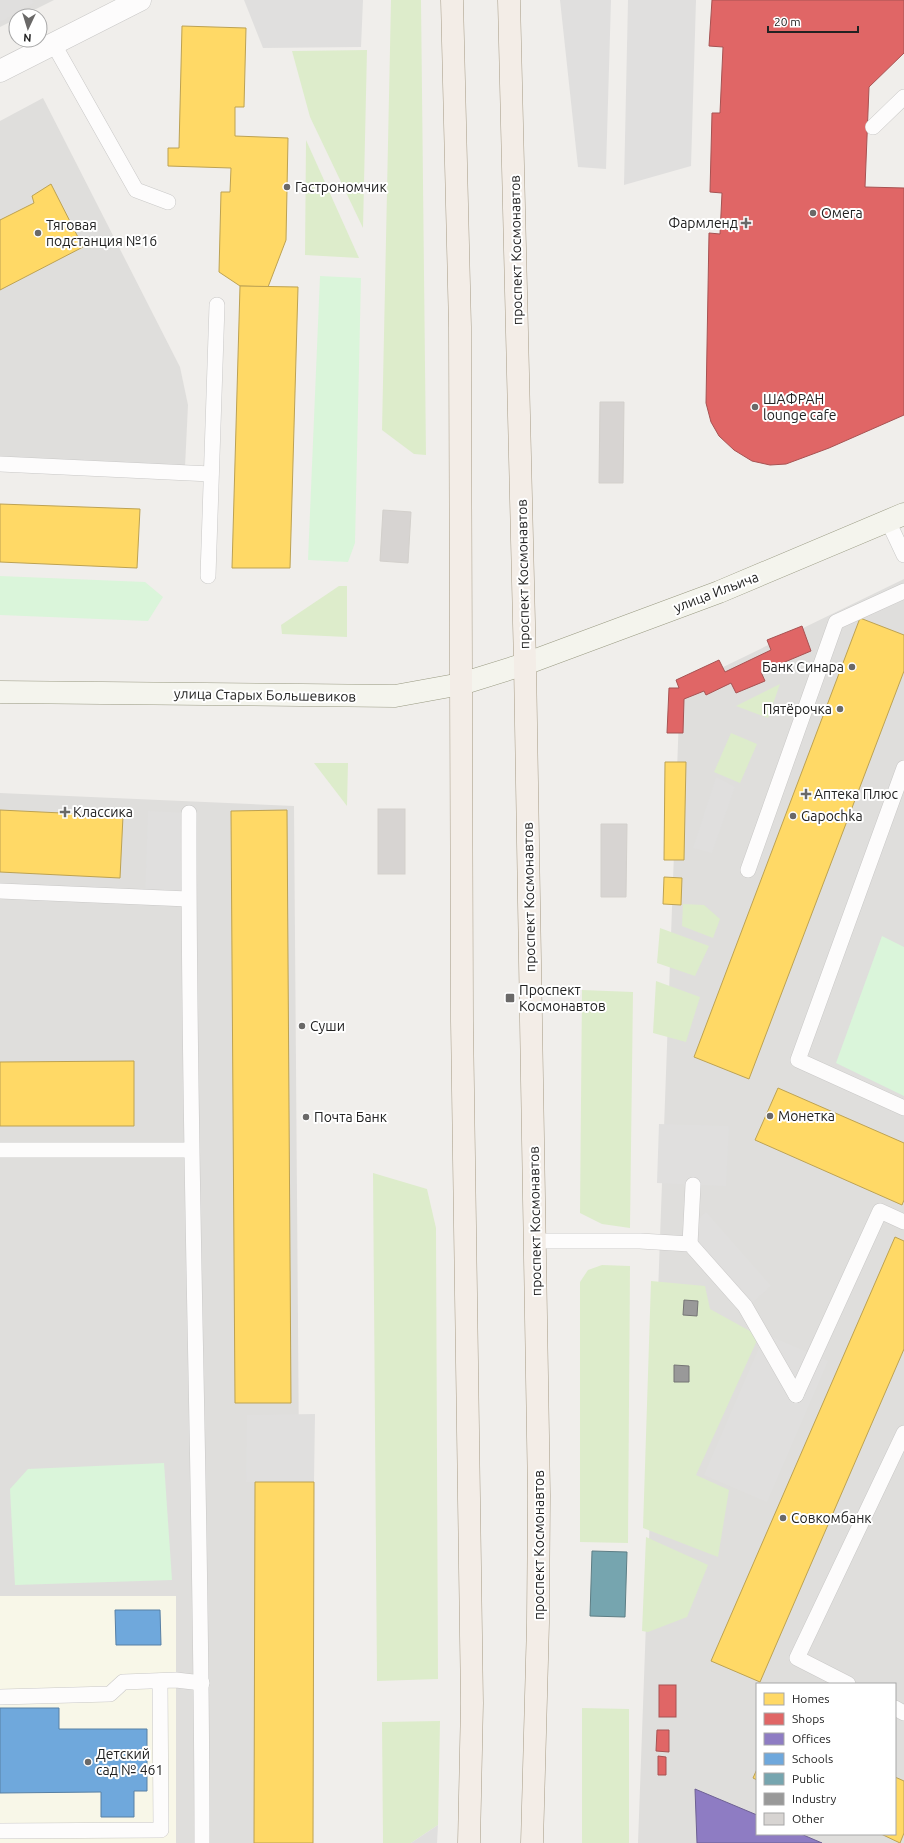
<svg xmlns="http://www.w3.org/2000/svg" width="904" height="1843" font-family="Ubuntu,sans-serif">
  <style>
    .residential { fill: #dfdedc; fill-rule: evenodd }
    .education { fill: #f8f7e8 }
    .grass { fill: #ddeccb }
    .park { fill: #daf5da }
    .parking { fill: #e0dfde }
    .homes { fill: #ffd966; stroke: #bda252 }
    .shops { fill: #e06666; stroke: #a75252 }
    .offices { fill: #8e7cc3; stroke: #6e6193 }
    .schools { fill: #6fa8dc; stroke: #5880a4 }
    .public { fill: #76a5af; stroke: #5d7e85 }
    .industry { fill: #999; stroke: #757575 }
    .building { fill: #d7d4d2; stroke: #d3d0cc }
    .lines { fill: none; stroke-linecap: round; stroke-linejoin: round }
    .service-casing { stroke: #c9c8c7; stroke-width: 16 }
    .minor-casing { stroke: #c9c8c7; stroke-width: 23 }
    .secondary-casing { stroke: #999a82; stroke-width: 23 }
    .primary-casing { stroke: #a79c86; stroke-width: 23 }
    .service { stroke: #fdfcfc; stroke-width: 15 }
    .minor { stroke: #fdfcfc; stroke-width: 22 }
    .secondary { stroke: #f4f4ed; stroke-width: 22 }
    .primary { stroke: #f3ede7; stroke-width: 22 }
    .poi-dot { fill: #6a6968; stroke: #fff; stroke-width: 1.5 }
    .labels { text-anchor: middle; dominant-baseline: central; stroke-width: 4; stroke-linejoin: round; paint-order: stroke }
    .poi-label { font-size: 14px; fill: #222; stroke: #fff; text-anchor: start }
    .street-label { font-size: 14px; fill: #222; stroke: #fff }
  </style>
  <rect width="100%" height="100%" fill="#f0eeeb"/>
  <g class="residential">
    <path d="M0,0H54L22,16H16V19L0,27Z"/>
    <path d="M43,98L180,367L188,405L185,467L0,458V121Z"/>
    <path d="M904,579V1843H638L680,688ZM757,1684H895V1834H757Z"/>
    <path d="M0,793L294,806L302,1843H0Z"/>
  </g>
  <rect class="education" x="0" y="1596" width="176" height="247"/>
  <g class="grass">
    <path d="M391,0H421L426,455L414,454L382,430Z"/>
    <path d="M367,50L363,228L310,117L292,51Z"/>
    <path d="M306,140L359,258L305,255Z"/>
    <path d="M339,586H347V637L282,634L281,625Z"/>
    <path d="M780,684L768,718L736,706Z"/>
    <path d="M731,733L757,744L740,783L714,772Z"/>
    <path d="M314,763H348L347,806Z"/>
    <path d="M683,904L704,905L720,919L713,938L682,926Z"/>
    <path d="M660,928L709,946L695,976L657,963Z"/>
    <path d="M656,981L700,997L686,1042L653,1033Z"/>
    <path d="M582,990L633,992L630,1228L602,1224L580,1213Z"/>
    <path d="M373,1173L427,1189L436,1228L438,1679L377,1681Z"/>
    <path d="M602,1265L630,1266L628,1543L580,1542V1282L588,1270Z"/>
    <path d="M651,1281L705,1286L710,1309L759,1336L696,1475L729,1490L718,1557L643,1528Z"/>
    <path d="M646,1537L708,1565L687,1617L648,1632L642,1631Z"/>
    <path d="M582,1708L629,1709V1843H582Z"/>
    <path d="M440,1721L438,1825L411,1843H383L382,1722Z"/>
  </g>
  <g class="park">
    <path d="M320,276L361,278L355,543L348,562L308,560Z"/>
    <path d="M0,576L145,582L163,597L148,621L0,615Z"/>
    <path d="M882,936L904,947V1096L836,1063Z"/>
    <path d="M164,1463L172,1580L15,1585L10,1489L28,1469Z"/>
  </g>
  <g class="parking">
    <path d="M0,0H32L34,3L0,22Z"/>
    <path d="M244,0H363L361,47L263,48Z"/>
    <path d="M560,0H611L606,169L578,167Z"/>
    <path d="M628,0H696L691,166L624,185Z"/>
    <path d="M716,777L735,787L712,853L693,848Z"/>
    <path d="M148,811L189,813L188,899L145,897Z"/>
    <path d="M659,1124L729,1126L726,1186L657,1183Z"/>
    <path d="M706,1212L771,1286L744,1310L679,1236Z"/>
    <path d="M765,1334L828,1361L767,1502L704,1475Z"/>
    <path d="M315,1414L314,1482H246L247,1415Z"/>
    <path d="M438,1825L437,1843H411Z"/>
  </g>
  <g class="homes">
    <path d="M182,26L246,28L244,107H235V136L288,138L286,240L268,287L240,286L219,272L221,192H230L231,168L168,166V148H179Z"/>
    <path d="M51,184L83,247L0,290V220L34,203L32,196Z"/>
    <path d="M240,286L298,287L290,568H232Z"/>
    <path d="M0,504L140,509L137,568L0,562Z"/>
    <path d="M860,618L904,635V671L749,1079L694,1057Z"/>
    <path d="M665,762H686L684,860H664Z"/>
    <path d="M0,810L123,816L120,878L0,872Z"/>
    <path d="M287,810L291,1403H235L231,811Z"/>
    <path d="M664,877L682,878L681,905L663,904Z"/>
    <path d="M134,1061V1126H0V1062Z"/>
    <path d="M778,1088L904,1143V1200L902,1205L755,1140Z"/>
    <path d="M895,1237L904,1241V1349L760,1682L711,1661Z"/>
    <path d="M255,1482H314L313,1843H254Z"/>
    <path d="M757,1769V1780L753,1778Z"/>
    <path d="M895,1777L904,1781V1833L900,1843L881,1834H895Z"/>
  </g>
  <g class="shops">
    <path d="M712,0H904V53L869,87L865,187L904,188V415L829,448L786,464L770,465L752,461L734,450L719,436L711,422L706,403L709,233L720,234L722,193L710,192L712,113H720L723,47L709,46Z"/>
    <path d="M802,626L811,651L761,672L765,681L736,693L731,683L706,695L704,691L684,699L683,733H667L669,688H679L676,680L719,660L725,672L771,650L767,640Z"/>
    <rect x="659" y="1685" width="17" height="32"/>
    <path d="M657,1730H669V1752L656,1751Z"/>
    <path d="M658,1756L666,1757V1775H658Z"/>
  </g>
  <path class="offices" d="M695,1789L757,1815V1834H801L822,1843H697Z"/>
  <g class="schools">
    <path d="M115,1610H160L161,1645H116Z"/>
    <path d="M0,1708H59V1729H147V1791H134V1817H101V1792L0,1793Z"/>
  </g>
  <path class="public" d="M592,1551L627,1552L625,1617L590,1616Z"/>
  <g class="industry">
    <path d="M684,1300L698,1301L697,1316L683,1315Z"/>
    <path d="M674,1365L689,1366V1382H674Z"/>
  </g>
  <g class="building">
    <path d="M600,402H624L623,483H599Z"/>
    <path d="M383,510L411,512L408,563L380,561Z"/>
    <rect x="378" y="809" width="27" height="65"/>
    <path d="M601,824H627L626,897H601Z"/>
  </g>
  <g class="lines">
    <defs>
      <g id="service">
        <path d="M53,43L136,190L168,202"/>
        <path d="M873,127L904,97"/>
        <path d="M0,464L211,474"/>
        <path d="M888,521L904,555"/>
        <path d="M208,576L217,305"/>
        <path d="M904,768L798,1060L904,1108"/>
        <path d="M189,813C188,1157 202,1500 202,1843"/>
        <path d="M748,870L836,622L904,591"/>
        <path d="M0,891L188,899"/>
        <path d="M0,1150H191"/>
        <path d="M536,1241H640L690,1244L745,1306L796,1395"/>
        <path d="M690,1244L693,1185"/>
        <path d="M796,1395L880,1211L904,1222"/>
        <path d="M848,1684L797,1658L904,1433"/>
        <path d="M0,1697L110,1694L123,1682L176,1680L202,1683"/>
        <path d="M895,1708L904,1713"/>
        <path d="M0,1831L161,1830L160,1681"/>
      </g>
      <path id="minor" d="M0,71L140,0"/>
      <path id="secondary" d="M0,692L395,696L461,684L525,664L719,592L904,514"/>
      <g id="primary">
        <path d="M452,0L460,327L462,1021L472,1703L469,1843"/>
        <path d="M509,0L525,664L539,1495L538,1623L532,1843"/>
      </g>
    </defs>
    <use href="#service" class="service-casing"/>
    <use href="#minor" class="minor-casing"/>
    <use href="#secondary" class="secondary-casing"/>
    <use href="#primary" class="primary-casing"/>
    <use href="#service" class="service"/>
    <use href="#minor" class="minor"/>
    <use href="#secondary" class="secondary"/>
    <use href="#primary" class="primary"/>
  </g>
  <g class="poi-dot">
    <circle cx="287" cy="187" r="4"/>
    <circle cx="813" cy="213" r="4"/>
    <path d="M744 217h4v4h4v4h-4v4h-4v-4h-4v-4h4z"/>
    <circle cx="38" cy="233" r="4"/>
    <circle cx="755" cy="407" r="4"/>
    <circle cx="852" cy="667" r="4"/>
    <circle cx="840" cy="709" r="4"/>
    <path d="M804 788h4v4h4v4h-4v4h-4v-4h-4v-4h4z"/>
    <path d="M63 806h4v4h4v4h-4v4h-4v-4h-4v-4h4z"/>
    <circle cx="793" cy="816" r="4"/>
    <rect x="505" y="993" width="10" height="10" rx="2"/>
    <circle cx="302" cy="1026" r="4"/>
    <circle cx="770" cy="1116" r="4"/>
    <circle cx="306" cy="1117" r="4"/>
    <circle cx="783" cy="1518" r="4"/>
    <circle cx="88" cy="1762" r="4"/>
  </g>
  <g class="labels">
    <g class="poi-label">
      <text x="295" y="187">Гастрономчик</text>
      <text x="821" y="213">Омега</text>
      <text x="738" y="223" text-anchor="end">Фармленд</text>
      <text x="46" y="225">Тяговая<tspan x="46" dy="16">подстанция №16</tspan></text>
      <text x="763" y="399">ШАФРАН<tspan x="763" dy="16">lounge cafe</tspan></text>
      <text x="844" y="667" text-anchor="end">Банк Синара</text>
      <text x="832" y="709" text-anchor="end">Пятёрочка</text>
      <text x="814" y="794">Аптека Плюс</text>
      <text x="73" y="812">Классика</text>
      <text x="801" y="816">Gapochka</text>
      <text x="519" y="990">Проспект<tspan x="519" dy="16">Космонавтов</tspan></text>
      <text x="310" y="1026">Суши</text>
      <text x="778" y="1116">Монетка</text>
      <text x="314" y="1117">Почта Банк</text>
      <text x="791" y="1518">Совкомбанк</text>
      <text x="96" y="1754">Детский<tspan x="96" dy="16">сад № 461</tspan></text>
    </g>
    <g class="street-label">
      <text transform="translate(516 250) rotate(-91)">проспект Космонавтов</text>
      <text transform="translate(523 574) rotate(-91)">проспект Космонавтов</text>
      <text transform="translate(716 592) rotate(-21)">улица Ильича</text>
      <text transform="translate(265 695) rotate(1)">улица Старых Большевиков</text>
      <text transform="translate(529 897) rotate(-91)">проспект Космонавтов</text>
      <text transform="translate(535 1221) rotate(-91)">проспект Космонавтов</text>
      <text transform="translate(539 1545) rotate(-90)">проспект Космонавтов</text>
    </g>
  </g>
  <rect x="756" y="1683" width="140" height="152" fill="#ffffff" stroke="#a7a7a7"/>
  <rect x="764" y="1693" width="20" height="12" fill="#ffd966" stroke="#a7a7a7"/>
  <text x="792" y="1703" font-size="12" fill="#222222">Homes</text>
  <rect x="764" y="1713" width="20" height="12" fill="#e06666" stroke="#a7a7a7"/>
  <text x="792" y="1723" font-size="12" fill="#222222">Shops</text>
  <rect x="764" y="1733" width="20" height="12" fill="#8e7cc3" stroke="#a7a7a7"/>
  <text x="792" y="1743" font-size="12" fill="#222222">Offices</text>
  <rect x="764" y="1753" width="20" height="12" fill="#6fa8dc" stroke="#a7a7a7"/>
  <text x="792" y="1763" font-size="12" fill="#222222">Schools</text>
  <rect x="764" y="1773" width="20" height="12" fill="#76a5af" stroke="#a7a7a7"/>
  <text x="792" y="1783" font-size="12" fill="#222222">Public</text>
  <rect x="764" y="1793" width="20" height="12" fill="#999999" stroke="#a7a7a7"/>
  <text x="792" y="1803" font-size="12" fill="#222222">Industry</text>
  <rect x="764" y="1813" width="20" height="12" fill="#d7d4d2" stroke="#a7a7a7"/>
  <text x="792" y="1823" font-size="12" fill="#222222">Other</text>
  <g transform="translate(28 28) rotate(184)"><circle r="19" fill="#ffffff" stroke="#a7a7a7"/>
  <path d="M0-3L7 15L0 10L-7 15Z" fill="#6a6968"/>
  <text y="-6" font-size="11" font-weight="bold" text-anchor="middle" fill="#222222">N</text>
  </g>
  <path d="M768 26v6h90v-6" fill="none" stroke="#222222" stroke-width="2"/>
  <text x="774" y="26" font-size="12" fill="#222222" stroke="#ffffff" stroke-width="3" paint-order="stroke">20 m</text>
</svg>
